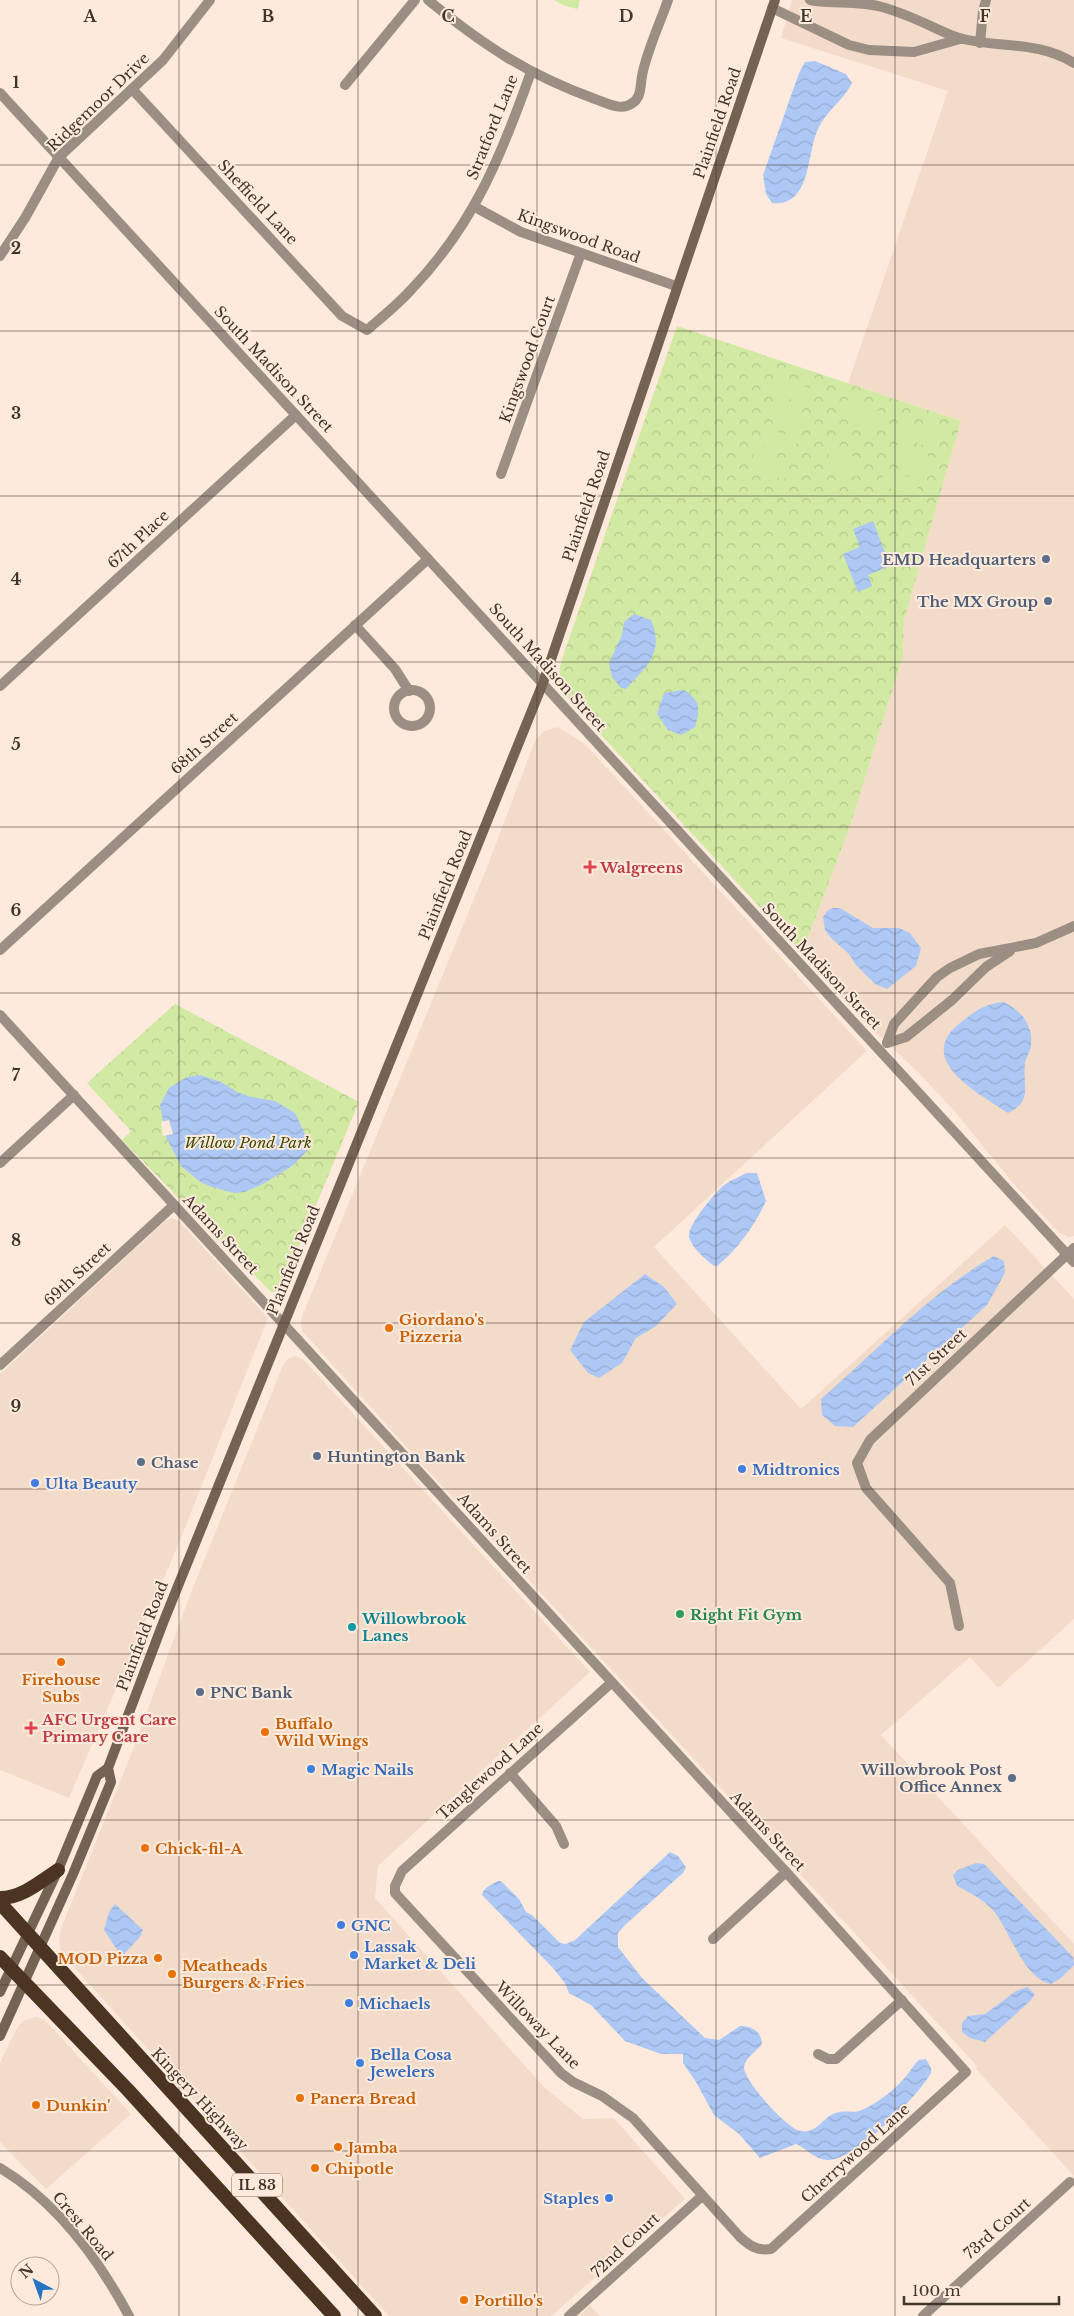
<svg xmlns="http://www.w3.org/2000/svg" width="1074" height="2316" font-family="'Libre Baskerville',serif">
  <style>
    .built { fill: #f3dbca }
    .park { fill: url(#park-crowns) }
    .garden { fill: #d1e9a2 }
    .water { fill: url(#water-waves) }
    .pier { fill: #feeadc }
    .lines { fill: none; stroke-linecap: round; stroke-linejoin: round }
    .minor { stroke: #9b8f84; stroke-width: 10 }
    .tertiary { stroke: #9b8f84; stroke-width: 10 }
    .secondary { stroke: #746253; stroke-width: 10 }
    .trunk { stroke: #4b3522; stroke-width: 14 }
    .grid { fill: none; stroke: #40342b; stroke-width: 1; stroke-opacity: 0.55 }
    .service-dot { fill: #5c6f8a; stroke: #feeadc; stroke-width: 2 }
    .health-dot { fill: #e0444e; stroke: #feeadc; stroke-width: 2 }
    .food-dot { fill: #e8710a; stroke: #feeadc; stroke-width: 2 }
    .shop-dot { fill: #3f7fe0; stroke: #feeadc; stroke-width: 2 }
    .leisure-dot { fill: #2e9e5b; stroke: #feeadc; stroke-width: 2 }
    .culture-dot { fill: #0f9aa8; stroke: #feeadc; stroke-width: 2 }
    .labels { text-anchor: middle; dominant-baseline: central; stroke-width: 4; stroke-linejoin: round; paint-order: stroke }
    .shield { fill: #feeadc; stroke: #796b60; stroke-width: 1 }
    .shield-label { font-size: 14px; font-weight: bold; fill: #40342b }
    .street-label { font-size: 15px; fill: #40342b; stroke: #feeadc }
    .service-label { font-size: 15px; font-weight: bold; fill: #4e5e75; stroke: #feeadc; text-anchor: end }
    .health-label { font-size: 15px; font-weight: bold; fill: #be3a42; stroke: #feeadc; text-anchor: start }
    .park-label { font-size: 15px; font-style: italic; fill: #3b4b0a; stroke: #feeadc }
    .food-label { font-size: 15px; font-weight: bold; fill: #c56008; stroke: #feeadc; text-anchor: start }
    .shop-label { font-size: 15px; font-weight: bold; fill: #366cbe; stroke: #feeadc; text-anchor: start }
    .leisure-label { font-size: 15px; font-weight: bold; fill: #27864d; stroke: #feeadc; text-anchor: start }
    .culture-label { font-size: 15px; font-weight: bold; fill: #0d838f; stroke: #feeadc; text-anchor: start }
    .grid-label { font-size: 16px; text-anchor: middle; font-weight: bold; fill: #40342b; stroke: #feeadc; stroke-width: 4; stroke-linejoin: round; paint-order: stroke }
  </style>
  <defs>
    <pattern id="park-crowns" width="20" height="18" patternUnits="userSpaceOnUse" patternTransform="scale(1.25)"><rect width="20" height="18" fill="#d1e9a2"/><path d="M2 6a3 3 0 1 1 6 0M12 15a3 3 0 1 1 6 0" fill="none" stroke="#b4c88c"/></pattern>
    <pattern id="water-waves" width="16" height="10" patternUnits="userSpaceOnUse" patternTransform="scale(1.25)"><rect width="16" height="10" fill="#adc8f5"/><path d="M0 5q4-4 8 0t8 0" fill="none" stroke="#96acd2"/></pattern>
  </defs>
  <rect width="100%" height="100%" fill="#feeadc"/>
  <g class="built">
    <path d="M792,0H1074V1236L1069,1237L1059,1233L1012,1182L956,1113L918,1072L859,1017L802,953L849,829L903,656L904,621L961,421L848,383L948,91L781,38Z"/>
    <path d="M558,727L585,744L867,1051L654,1247L801,1409L1005,1225L1074,1299V1619L998,1688L970,1657L881,1735L1074,1944V2176L975,2068L977,2066L420,1462L302,1331L301,1319L487,867L535,741L544,731Z"/>
    <path d="M172,1218L179,1221L268,1318L179,1543L69,1798L0,1770V1374L165,1221Z"/>
    <path d="M295,1356L303,1359L590,1672L378,1866L375,1898L544,2087L583,2119L614,2118L685,2199L551,2316H389L63,1955L60,1948L59,1937L62,1926L134,1747L190,1595L283,1365L289,1358Z"/>
    <path d="M36,2017L44,2019L131,2114L46,2189L0,2142V2063L18,2026L23,2021Z"/>
    <path d="M590,2305L600,2316H579Z"/>
  </g>
  <g class="park">
    <path d="M554,0H580L577,9L563,5Z"/>
    <path d="M677,326L961,421L904,621L903,656L849,829L802,953L568,699C558,685 557,676 562,659Z"/>
    <path d="M175,1004L359,1102L281,1289L278,1292H271L122,1140L131,1131L87,1083Z"/>
  </g>
  <g class="garden">
    <path d="M780,378L815,390L809,406L775,394Z"/>
    <path d="M844,399L879,411L874,427L839,416Z"/>
    <path d="M772,402L807,414L801,430L766,418Z"/>
    <path d="M902,420L937,432L931,448L897,436Z"/>
    <path d="M763,427L798,439L792,455L758,443Z"/>
    <path d="M894,444L929,456L923,472L888,460Z"/>
    <path d="M831,449L863,460L857,477L825,466Z"/>
    <path d="M755,451L790,464L784,480L749,468Z"/>
    <path d="M886,469L920,481L915,497L880,485Z"/>
  </g>
  <g class="water">
    <path d="M815,61L846,74L852,83C843,101 826,111 818,129C806,154 812,207 772,203L766,194L763,175L799,73L805,62Z"/>
    <path d="M873,521L890,566L868,575L872,586L858,592L843,554L860,547L853,529Z"/>
    <path d="M634,614L651,620C665,653 646,667 626,689L621,688L612,677L609,663L622,635L624,622Z"/>
    <path d="M684,690C701,701 700,709 695,727L681,735L668,730L657,714L664,693Z"/>
    <path d="M833,908H840L873,928H899L910,933L921,948L916,966L887,989L875,984L855,964L850,955L831,938L825,930L823,917L828,910Z"/>
    <path d="M1004,1002C1021,1011 1033,1024 1031,1045C1031,1051 1026,1057 1025,1063C1022,1086 1034,1100 1008,1113C980,1094 913,1060 960,1023C974,1012 985,1003 1004,1002Z"/>
    <path d="M200,1075L221,1082L237,1092L251,1097L275,1101L295,1113L308,1140L307,1151L292,1166L263,1184L245,1192L234,1193L209,1186L199,1181L181,1166L166,1137L160,1105L169,1088L187,1077Z"/>
    <path d="M746,1173H757L766,1201C755,1225 738,1249 717,1266H714C705,1259 692,1248 689,1237C687,1226 714,1194 723,1186C730,1180 738,1178 746,1173Z"/>
    <path d="M994,1256L1004,1261L1005,1273L987,1305L853,1427L835,1426L822,1415L821,1399C878,1350 928,1294 994,1256Z"/>
    <path d="M645,1274L664,1287L677,1304L656,1326L636,1338L622,1363L599,1378L588,1373L570,1350L584,1322Z"/>
    <path d="M670,1852L678,1856L686,1867L683,1873L625,1925L618,1933V1947L642,1978L705,2038L719,2040L740,2026C752,2026 761,2031 762,2044C757,2051 745,2058 744,2067C743,2080 788,2130 801,2131C816,2134 822,2119 833,2114C844,2109 853,2114 862,2110C878,2103 897,2088 907,2075C911,2070 914,2064 919,2060L926,2059L931,2068V2073C918,2096 854,2162 827,2160C814,2159 806,2148 796,2144L760,2158L739,2134L714,2115L696,2082L683,2063V2054H661L625,2041L591,2005L569,1993L565,1983L553,1968L482,1895C483,1888 492,1884 498,1881H501L519,1899L526,1912L532,1915L560,1943L566,1944L575,1940Z"/>
    <path d="M976,1863L984,1864L1073,1957L1074,1965L1061,1978L1051,1984C1022,1978 1010,1929 992,1909C982,1899 969,1892 957,1886L953,1875L958,1870Z"/>
    <path d="M115,1904L143,1930L140,1937L124,1954H120L104,1930L109,1912Z"/>
    <path d="M1027,1987L1035,1994L1030,2001L985,2042L970,2038L962,2032V2023L968,2016L985,2014L1016,1991Z"/>
  </g>
  <path class="pier" d="M169,1120L173,1134L163,1136L161,1122Z"/>
  <g class="lines">
    <g class="minor">
      <path d="M428,0C483,45 528,75 595,99C607,103 620,111 631,104C642,98 640,86 642,76C646,53 660,23 668,0"/>
      <path d="M810,0C832,4 855,1 878,6C898,11 916,19 935,28C944,32 953,37 963,39C1002,48 1038,41 1074,63"/>
      <path d="M772,8L849,45L869,50L914,52L960,39"/>
      <path d="M980,43L983,11L986,0"/>
      <path d="M345,85L415,0"/>
      <path d="M132,89L342,316L367,330C381,318 396,306 409,292C473,226 501,157 531,72"/>
      <path d="M475,207L521,232L676,286"/>
      <path d="M0,256L25,218L59,157L163,60L210,0"/>
      <path d="M501,474L581,253"/>
      <path d="M355,625L395,669L409,691"/>
      <path d="M0,686L296,415"/>
      <circle cx="412" cy="708" r="18"/>
      <path d="M0,950L428,559"/>
      <path d="M0,1015L786,1872L966,2072L771,2249C757,2251 750,2246 740,2237L633,2118L602,2096L573,2082L561,2073L395,1893V1886L402,1871L611,1683"/>
      <path d="M887,1043L894,1024L937,977L950,968L979,954L1036,943L1074,926"/>
      <path d="M887,1043L906,1037L952,1000L986,967L1010,951"/>
      <path d="M0,1163L74,1095"/>
      <path d="M0,1365L174,1205"/>
      <path d="M959,1626L950,1583L866,1488L857,1463L870,1440L1074,1248"/>
      <path d="M510,1773L556,1826L564,1844"/>
      <path d="M713,1939L786,1872"/>
      <path d="M818,2054L828,2059H836L902,2000"/>
      <path d="M0,2168C57,2202 98,2258 129,2316"/>
      <path d="M569,2316L702,2196"/>
      <path d="M923,2316L1070,2182"/>
    </g>
    <path class="tertiary" d="M0,93L1074,1262"/>
    <g class="secondary">
      <path d="M0,1992L58,1870L97,1776L108,1768"/>
      <path d="M0,2036L73,1874L111,1782L108,1768L163,1623L543,683L775,0"/>
    </g>
    <g class="trunk">
      <path d="M0,1898C22,1898 40,1882 58,1870"/>
      <path d="M0,1903L375,2316"/>
      <path d="M0,1957L128,2090L334,2316"/>
    </g>
  </g>
  <path class="grid" d="M179,0V2316M358,0V2316M537,0V2316M716,0V2316M895,0V2316M0,165H1074M0,331H1074M0,496H1074M0,662H1074M0,827H1074M0,993H1074M0,1158H1074M0,1323H1074M0,1489H1074M0,1654H1074M0,1820H1074M0,1985H1074M0,2151H1074"/>
  <g class="service-dot">
    <circle cx="1046" cy="559" r="5"/>
    <circle cx="1048" cy="601" r="5"/>
    <circle cx="317" cy="1456" r="5"/>
    <circle cx="141" cy="1462" r="5"/>
    <circle cx="200" cy="1692" r="5"/>
    <circle cx="1012" cy="1778" r="5"/>
  </g>
  <g class="health-dot">
    <path d="M587.5 859.5h5v5h5v5h-5v5h-5v-5h-5v-5h5z"/>
    <path d="M28.5 1720.5h5v5h5v5h-5v5h-5v-5h-5v-5h5z"/>
  </g>
  <g class="food-dot">
    <circle cx="389" cy="1328" r="5"/>
    <circle cx="61" cy="1662" r="5"/>
    <circle cx="265" cy="1732" r="5"/>
    <circle cx="145" cy="1848" r="5"/>
    <circle cx="158" cy="1958" r="5"/>
    <circle cx="172" cy="1974" r="5"/>
    <circle cx="300" cy="2098" r="5"/>
    <circle cx="36" cy="2105" r="5"/>
    <circle cx="338" cy="2147" r="5"/>
    <circle cx="315" cy="2168" r="5"/>
    <circle cx="464" cy="2300" r="5"/>
  </g>
  <g class="shop-dot">
    <circle cx="742" cy="1469" r="5"/>
    <circle cx="35" cy="1483" r="5"/>
    <circle cx="311" cy="1769" r="5"/>
    <circle cx="341" cy="1925" r="5"/>
    <circle cx="354" cy="1955" r="5"/>
    <circle cx="349" cy="2003" r="5"/>
    <circle cx="360" cy="2063" r="5"/>
    <circle cx="609" cy="2198" r="5"/>
  </g>
  <circle class="leisure-dot" cx="680" cy="1614" r="5"/>
  <circle class="culture-dot" cx="352" cy="1627" r="5"/>
  <g class="labels">
    <rect class="shield" x="232" y="2173.5" width="50" height="23" rx="4"/>
    <g class="shield-label">
      <text x="257" y="2185">IL 83</text>
    </g>
    <g class="street-label">
      <text transform="translate(98 102) rotate(-44)">Ridgemoor Drive</text>
      <text transform="translate(717 123) rotate(-71)">Plainfield Road</text>
      <text transform="translate(492 127) rotate(-68)">Stratford Lane</text>
      <text transform="translate(258 202) rotate(47)">Sheffield Lane</text>
      <text transform="translate(579 236) rotate(20)">Kingswood Road</text>
      <text transform="translate(527 359) rotate(-70)">Kingswood Court</text>
      <text transform="translate(274 369) rotate(47)">South Madison Street</text>
      <text transform="translate(586 506) rotate(-71)">Plainfield Road</text>
      <text transform="translate(138 539) rotate(-43)">67th Place</text>
      <text transform="translate(548 667) rotate(48)">South Madison Street</text>
      <text transform="translate(204 743) rotate(-42)">68th Street</text>
      <text transform="translate(445 885) rotate(-68)">Plainfield Road</text>
      <text transform="translate(822 966) rotate(47)">South Madison Street</text>
      <text transform="translate(221 1234) rotate(47)">Adams Street</text>
      <text transform="translate(293 1260) rotate(-68)">Plainfield Road</text>
      <text transform="translate(77 1274) rotate(-43)">69th Street</text>
      <text transform="translate(936 1357) rotate(-43)">71st Street</text>
      <text transform="translate(495 1533) rotate(48)">Adams Street</text>
      <text transform="translate(142 1636) rotate(-69)">Plainfield Road</text>
      <text transform="translate(490 1771) rotate(-42)">Tanglewood Lane</text>
      <text transform="translate(768 1831) rotate(47)">Adams Street</text>
      <text transform="translate(538 2025) rotate(46)">Willoway Lane</text>
      <text transform="translate(200 2099) rotate(47)">Kingery Highway</text>
      <text transform="translate(855 2153) rotate(-42)">Cherrywood Lane</text>
      <text transform="translate(83 2226) rotate(50)">Crest Road</text>
      <text transform="translate(997 2228) rotate(-42)">73rd Court</text>
      <text transform="translate(625 2245) rotate(-43)">72nd Court</text>
    </g>
    <g class="service-label">
      <text x="1036" y="559">EMD Headquarters</text>
      <text x="1038" y="601">The MX Group</text>
      <text x="327" y="1456" text-anchor="start">Huntington Bank</text>
      <text x="151" y="1462" text-anchor="start">Chase</text>
      <text x="210" y="1692" text-anchor="start">PNC Bank</text>
      <text x="1002" y="1769">Willowbrook Post<tspan x="1002" dy="17">Office Annex</tspan></text>
    </g>
    <g class="health-label">
      <text x="600" y="867">Walgreens</text>
      <text x="42" y="1719">AFC Urgent Care<tspan x="42" dy="17">Primary Care</tspan></text>
    </g>
    <g class="park-label">
      <text x="248" y="1142">Willow Pond Park</text>
    </g>
    <g class="food-label">
      <text x="399" y="1319">Giordano's<tspan x="399" dy="17">Pizzeria</tspan></text>
      <text x="61" y="1679" text-anchor="middle">Firehouse<tspan x="61" dy="17">Subs</tspan></text>
      <text x="275" y="1723">Buffalo<tspan x="275" dy="17">Wild Wings</tspan></text>
      <text x="155" y="1848">Chick-fil-A</text>
      <text x="148" y="1958" text-anchor="end">MOD Pizza</text>
      <text x="182" y="1965">Meatheads<tspan x="182" dy="17">Burgers &amp; Fries</tspan></text>
      <text x="310" y="2098">Panera Bread</text>
      <text x="46" y="2105">Dunkin'</text>
      <text x="348" y="2147">Jamba</text>
      <text x="325" y="2168">Chipotle</text>
      <text x="474" y="2300">Portillo's</text>
    </g>
    <g class="shop-label">
      <text x="752" y="1469">Midtronics</text>
      <text x="45" y="1483">Ulta Beauty</text>
      <text x="321" y="1769">Magic Nails</text>
      <text x="351" y="1925">GNC</text>
      <text x="364" y="1946">Lassak<tspan x="364" dy="17">Market &amp; Deli</tspan></text>
      <text x="359" y="2003">Michaels</text>
      <text x="370" y="2054">Bella Cosa<tspan x="370" dy="17">Jewelers</tspan></text>
      <text x="599" y="2198" text-anchor="end">Staples</text>
    </g>
    <g class="leisure-label">
      <text x="690" y="1614">Right Fit Gym</text>
    </g>
    <g class="culture-label">
      <text x="362" y="1618">Willowbrook<tspan x="362" dy="17">Lanes</tspan></text>
    </g>
  </g>
  <g class="grid-label">
    <text x="90" y="22">A</text>
    <text x="268" y="22">B</text>
    <text x="448" y="22">C</text>
    <text x="626" y="22">D</text>
    <text x="806" y="22">E</text>
    <text x="985" y="22">F</text>
    <text x="16" y="88">1</text>
    <text x="16" y="254">2</text>
    <text x="16" y="419">3</text>
    <text x="16" y="585">4</text>
    <text x="16" y="750">5</text>
    <text x="16" y="916">6</text>
    <text x="16" y="1081">7</text>
    <text x="16" y="1246">8</text>
    <text x="16" y="1412">9</text>
  </g>
  <g transform="translate(35 2281) rotate(319)"><circle r="24" fill="#feeadc" stroke="#b2a195"/>
  <path d="M0-4L9 19L0 12L-9 19Z" fill="#2473c2"/>
  <text y="-8" font-size="14" font-weight="bold" text-anchor="middle" fill="#40342b">N</text>
  </g>
  <path d="M904 2296v8h155v-8" fill="none" stroke="#40342b" stroke-width="2.5"/>
  <text x="912" y="2296" font-size="15" fill="#40342b" stroke="#feeadc" stroke-width="4" paint-order="stroke">100 m</text>
</svg>
